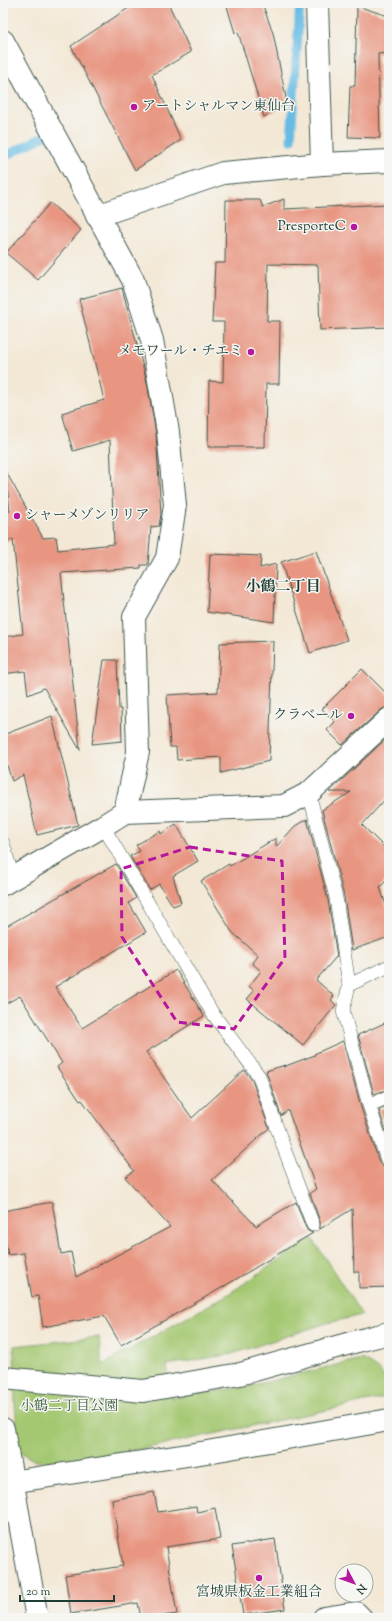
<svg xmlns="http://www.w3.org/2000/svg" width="392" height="1621" font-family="'Sorts Mill Goudy','Noto Serif JP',serif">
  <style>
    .green { fill: #a4c871; stroke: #628252 }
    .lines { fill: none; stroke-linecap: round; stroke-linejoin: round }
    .stream { stroke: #68bce4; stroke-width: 9 }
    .building { fill: #e89682 }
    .service-casing { stroke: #3f574c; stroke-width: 14 }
    .minor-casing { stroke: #3f574c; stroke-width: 24 }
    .tertiary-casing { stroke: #3f574c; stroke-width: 24 }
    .service { stroke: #fff; stroke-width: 13 }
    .minor { stroke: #fff; stroke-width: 22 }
    .tertiary { stroke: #fff; stroke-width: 22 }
    .marked { fill: none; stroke: #b5179e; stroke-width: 3; stroke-dasharray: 8 5; stroke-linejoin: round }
    .poi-dot { fill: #b5179e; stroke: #f6f6f2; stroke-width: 1.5 }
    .labels { text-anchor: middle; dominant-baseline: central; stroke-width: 3; stroke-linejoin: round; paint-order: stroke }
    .poi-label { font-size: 14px; fill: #1f3d34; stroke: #f6f6f2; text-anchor: end }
    .park-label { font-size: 14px; fill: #406043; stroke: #f6f6f2 }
    .neighbourhood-label { font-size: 15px; font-weight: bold; fill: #1f3d34; stroke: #f6f6f2 }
  </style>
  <rect width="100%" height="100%" fill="#f6f6f2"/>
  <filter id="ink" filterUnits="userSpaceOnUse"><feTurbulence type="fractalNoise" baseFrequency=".025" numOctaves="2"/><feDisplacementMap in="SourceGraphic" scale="8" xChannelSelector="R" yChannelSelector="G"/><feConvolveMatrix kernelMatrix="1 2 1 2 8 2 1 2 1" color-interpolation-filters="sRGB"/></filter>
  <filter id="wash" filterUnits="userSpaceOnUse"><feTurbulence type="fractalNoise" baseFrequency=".012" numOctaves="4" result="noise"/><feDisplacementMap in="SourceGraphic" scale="16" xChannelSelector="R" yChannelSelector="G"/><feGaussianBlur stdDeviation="0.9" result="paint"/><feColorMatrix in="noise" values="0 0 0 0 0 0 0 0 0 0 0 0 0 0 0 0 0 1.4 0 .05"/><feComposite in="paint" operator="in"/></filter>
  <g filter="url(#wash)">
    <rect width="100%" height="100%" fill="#f3e8d6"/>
    <path class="green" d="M312,1238L362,1315L327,1323L232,1354L167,1365L171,1398L250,1386L361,1359C382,1370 386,1374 389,1397L142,1449L57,1462L35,1461L19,1451L15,1405L14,1346L99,1337L102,1365L227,1295Z"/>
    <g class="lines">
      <g class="stream">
        <path d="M291,140L300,3"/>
        <path d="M3,157L45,136"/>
      </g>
    </g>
    <g id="blocks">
      <g class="building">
        <path d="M136,3H168L191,52L152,75L181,140L135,170L71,46Z"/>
        <path d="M226,3H262L273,33L287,103L264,117L238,32L235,33Z"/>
        <path d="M357,6L388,16V53L378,54L380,138L348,137L350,86H355Z"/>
        <path d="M284,199V209L389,204V327L320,330L318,265L268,264L267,321H280L279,384H266L265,447H208L209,381L223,382L224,322H212L215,263H225L226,200H260L263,207Z"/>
        <path d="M50,203L81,230L38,280L6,253Z"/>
        <path d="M122,288L147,382L156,434L161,514L159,526L151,527L148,565H141V568L61,573L80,750L44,688L28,695L25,671L3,674V637L23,634L13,539L3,544V515L10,511L5,470L43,538L56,537L58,550L114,544L110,440L73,451L62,413L104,400L79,299Z"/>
        <path d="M316,551L347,640L310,653L281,562Z"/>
        <path d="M210,554L261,556L260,568L276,564L274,622L207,612Z"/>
        <path d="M273,641L269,761L221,773V757L177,760L176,747H170L167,695L218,692L220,643Z"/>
        <path d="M104,660H117L119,709H121L122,741L92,744Z"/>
        <path d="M362,669L389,696V707L381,710L342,745L327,730L335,722L322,709Z"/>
        <path d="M52,716L78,825L37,835L23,775L12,781L3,753V735Z"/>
        <path d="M389,736V795L362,825L389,852V878L380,887L389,914V937L352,950L344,896L322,810L351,792H329Z"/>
        <path d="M307,819L328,900L337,956L316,980L334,996L331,1000L336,1005L303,1045L247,999L254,991L249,986L261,971L252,963L258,955L232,932L201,881L229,864L230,866L276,838V847L295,826Z"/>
        <path d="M176,824L198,861L173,876L181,903L173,906L159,884L150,890L130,856L140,851L136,845L160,831L161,834Z"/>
        <path d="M116,864L136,898L129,903L146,932L55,987L82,1028L176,970L204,1016L146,1052L192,1118L244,1070L252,1080L269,1128L212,1180L256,1226L296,1202L306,1228L308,1231L313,1233L218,1290L121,1345L104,1316L43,1327L38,1296L32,1297L24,1253L8,1255L3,1229V1211L52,1202L61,1254L71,1252L76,1277L170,1227L125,1177L134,1171L82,1100L80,1101L57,1067L62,1063L20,996L3,1005V928Z"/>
        <path d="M389,1021V1089L374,1094L358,1035Z"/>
        <path d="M343,1041L361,1107L379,1162L382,1166L389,1168V1287L359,1288V1272H354L352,1209L320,1229V1222L310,1193L316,1189L288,1110L281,1116L266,1071L285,1065L283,1067L315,1055L314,1054Z"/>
        <path d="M389,1106V1140L379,1110Z"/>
        <path d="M154,1492L158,1512L196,1506L197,1512L215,1508L220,1539L166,1547L177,1614L150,1618H141L138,1603L71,1614L65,1575L123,1566L112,1500Z"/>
        <path d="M275,1539L285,1609L243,1615L232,1546Z"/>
      </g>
    </g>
  </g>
  <g filter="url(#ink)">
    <use href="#blocks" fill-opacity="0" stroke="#3f574c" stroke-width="1"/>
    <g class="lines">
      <defs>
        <g id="service">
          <path d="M309,793L336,898L349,985L343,1011L369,1105L389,1097"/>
          <path d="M103,826L213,1014L259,1076L285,1151L313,1225"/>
          <path d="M3,843L13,878"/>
          <path d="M349,985L389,966"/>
          <path d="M369,1105L387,1160"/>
        </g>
        <g id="minor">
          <path d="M317,3L322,164"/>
          <path d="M3,41L133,280L152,340L168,432L175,505L167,558L134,617L138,752L125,812L103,826L3,884"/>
          <path d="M97,216L223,173L322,164L389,161"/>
          <path d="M125,812L284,806L309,793L389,719"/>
          <path d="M3,1429L37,1618"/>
          <path d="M11,1482L207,1452L389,1420"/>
          <path d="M324,1618L356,1613L361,1618"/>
        </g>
        <path id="tertiary" d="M3,1378L143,1391L240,1374L354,1342L389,1333"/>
      </defs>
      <use href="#service" class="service-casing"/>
      <use href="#minor" class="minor-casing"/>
      <use href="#tertiary" class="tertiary-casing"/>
      <use href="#service" class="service"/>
      <use href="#minor" class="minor"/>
      <use href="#tertiary" class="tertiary"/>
    </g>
  </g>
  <path class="marked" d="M190,847L282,861L285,958L234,1029L177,1022L122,937L121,869Z"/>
  <g class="poi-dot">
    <circle cx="134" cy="107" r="4"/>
    <circle cx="354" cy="227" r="4"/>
    <circle cx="251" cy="352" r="4"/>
    <circle cx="17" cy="516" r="4"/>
    <circle cx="351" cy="716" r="4"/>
    <circle cx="259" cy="1578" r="4"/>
  </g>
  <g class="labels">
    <g class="poi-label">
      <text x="142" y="107" text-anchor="start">アートシャルマン東仙台</text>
      <text x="346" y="227">PresporteC</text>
      <text x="243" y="352">メモワール・チエミ</text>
      <text x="25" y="516" text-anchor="start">シャーメゾンリリア</text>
      <text x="343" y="716">クラベール</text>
      <text x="259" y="1593" text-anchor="middle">宮城県板金工業組合</text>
    </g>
    <g class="park-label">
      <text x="69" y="1407">小鶴二丁目公園</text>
    </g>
    <g class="neighbourhood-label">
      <text x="283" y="587">小鶴二丁目</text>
    </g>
  </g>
  <rect width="392" height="1621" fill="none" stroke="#f6f6f2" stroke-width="16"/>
  <g transform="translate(354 1583) rotate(131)"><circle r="19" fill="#f6f6f2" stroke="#a0aca6"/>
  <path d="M0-3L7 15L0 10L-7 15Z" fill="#b5179e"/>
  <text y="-6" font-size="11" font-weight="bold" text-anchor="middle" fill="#1f3d34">N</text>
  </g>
  <path d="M20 1595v6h94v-6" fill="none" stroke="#1f3d34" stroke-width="2"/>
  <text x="26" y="1595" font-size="12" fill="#1f3d34" stroke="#f6f6f2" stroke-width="3" paint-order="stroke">20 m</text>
</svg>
